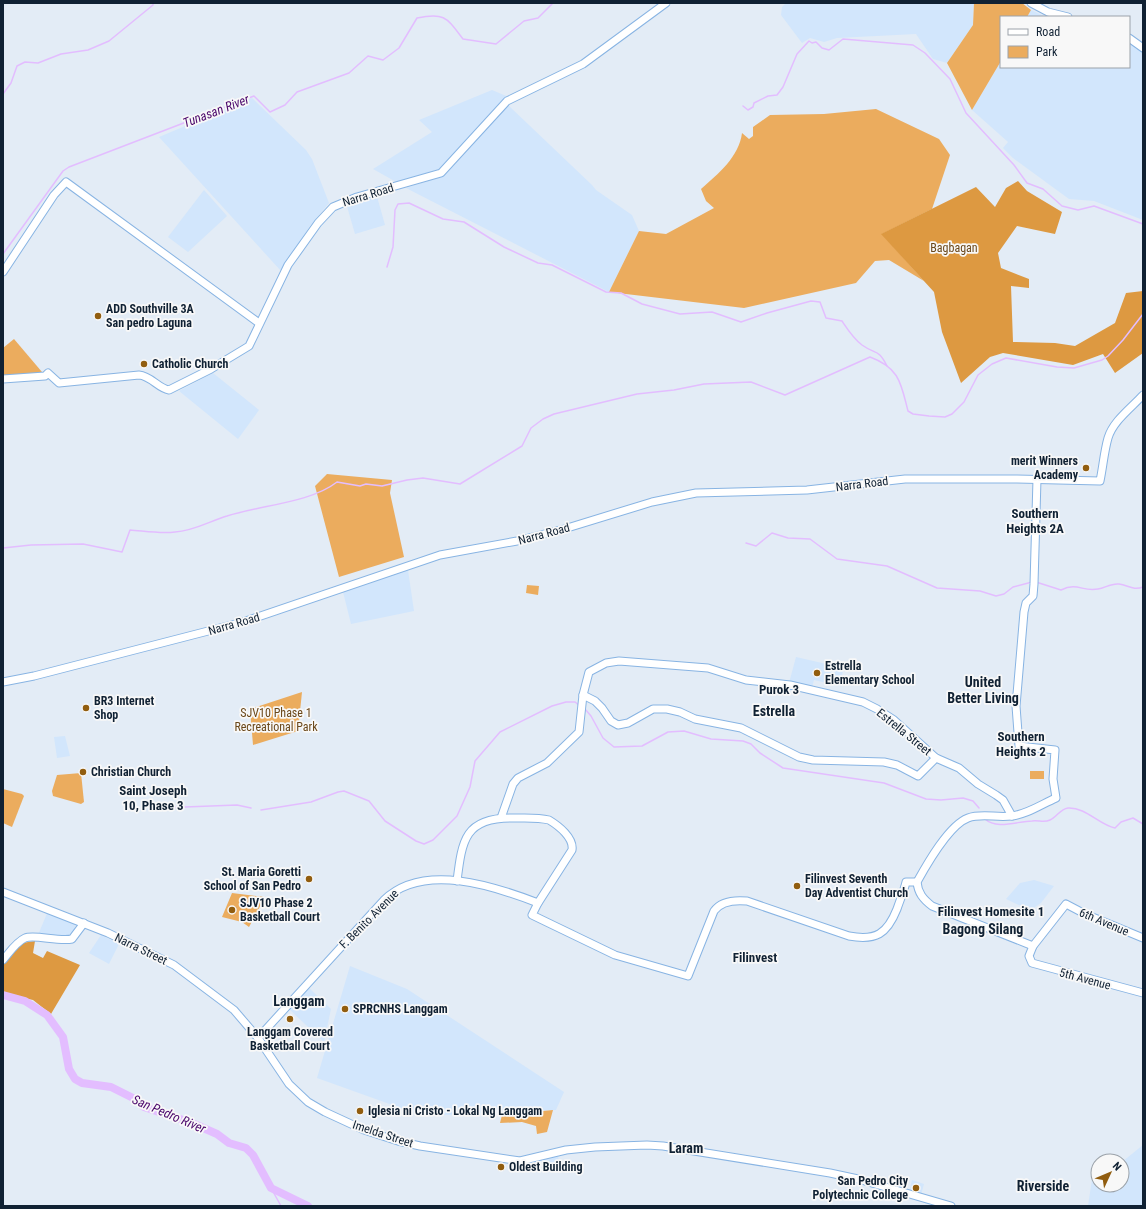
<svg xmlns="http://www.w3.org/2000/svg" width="1146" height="1209" font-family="'Roboto Condensed',sans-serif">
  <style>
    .built { fill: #d2e6fc }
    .green { fill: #ebac5e }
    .forest { fill: #dd9941 }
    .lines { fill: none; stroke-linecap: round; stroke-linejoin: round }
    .stream { stroke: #e3bdff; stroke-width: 1.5 }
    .river { stroke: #e3bdff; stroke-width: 8 }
    .secondary-casing { stroke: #88b4e3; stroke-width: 9 }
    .secondary { stroke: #fff; stroke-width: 7 }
    .poi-dot { fill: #915d0f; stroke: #f8f8f8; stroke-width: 1.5 }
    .labels { text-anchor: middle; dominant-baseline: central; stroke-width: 3.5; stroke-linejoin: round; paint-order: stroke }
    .street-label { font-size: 12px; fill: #102133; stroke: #f8f8f8 }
    .park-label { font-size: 12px; fill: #6a4719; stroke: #f8f8f8 }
    .poi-label { font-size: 12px; font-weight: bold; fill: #102133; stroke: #f8f8f8; text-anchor: start }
    .water-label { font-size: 13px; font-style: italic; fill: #4b086c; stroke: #f8f8f8 }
    .neighbourhood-label { font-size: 13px; font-weight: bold; fill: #102133; stroke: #f8f8f8 }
    .quarter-label { font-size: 14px; font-weight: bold; fill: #102133; stroke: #f8f8f8 }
  </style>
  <rect width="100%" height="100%" fill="#e3ecf6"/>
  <g class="built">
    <path d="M786,3H974L973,25L947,63L933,59L916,34L837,38L824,42L810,38L802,43L781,15L782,7Z"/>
    <path d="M1031,10L1044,16L1048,17H1027Z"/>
    <path d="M1129,41L1143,51V220L1094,201L1069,199L1013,158L1003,148L1008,142L972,110L1001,61V67H1129Z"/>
    <path d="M492,90L511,98L445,167L434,173L398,183L373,169L432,132L419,120Z"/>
    <path d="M252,98L306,150L312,159L329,203L310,226L281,271L159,137Z"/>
    <path d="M508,105L592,185L596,190L632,215L639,231L609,292L406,188L440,177Z"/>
    <path d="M204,190L227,216L188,252L168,237Z"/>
    <path d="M376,193L385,225L355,234L346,203Z"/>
    <path d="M213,373L259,410L238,439L179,391Z"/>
    <path d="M408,570L414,611L351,624L343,592Z"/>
    <path d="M796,657L844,668L839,686L814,680L812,688L789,683Z"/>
    <path d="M65,736L70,756L57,758L54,737Z"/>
    <path d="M1034,880L1054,886L1041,903L1032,909L1023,907L1006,899L1020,883Z"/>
    <path d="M48,911L76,924L73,932L66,937L38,935Z"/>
    <path d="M101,935L119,944L109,964L89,953Z"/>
    <path d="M350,966L407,989L564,1092L556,1110L423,1116L317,1078Z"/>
    <path d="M308,987L331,1009L324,1042L288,1008Z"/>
    <path d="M1143,1145V1206H1088L1094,1166L1098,1167V1185H1122V1162Z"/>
    <path d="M558,1155L559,1165L543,1166L546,1157Z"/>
    <path d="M912,1180L924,1184L921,1195L909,1192Z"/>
  </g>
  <g class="green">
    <path d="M974,3H1022L1031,10L1027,17H1001V61L972,110L947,63L973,25Z"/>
    <path d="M876,109L939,139L950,155L932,209L882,234L924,281L889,260L875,261L856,283L744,308L609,292L639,231L666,234L714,208L706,201L701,189C718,174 739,157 742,133L749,139L753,136V127L770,115L824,114Z"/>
    <path d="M14,339L42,372L41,374L3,377V348Z"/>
    <path d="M327,474L392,480L390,493L404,557L339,577L315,486Z"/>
    <path d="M527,585L539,586L538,595L526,593Z"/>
    <path d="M302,692L298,731L253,745L250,709Z"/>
    <rect x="1030" y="771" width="14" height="8"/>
    <path d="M81,773L84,802L81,804L53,796L52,791L57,775Z"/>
    <path d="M3,789L22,794L24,796L12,827L3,823Z"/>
    <path d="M232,893L265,897L249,927L242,922L222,917Z"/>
    <path d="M553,1110L547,1132L537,1134L536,1126L522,1122L500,1123L502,1115Z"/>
  </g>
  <g class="forest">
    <path d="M1018,181L1027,191L1062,212L1055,234L1017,226L998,253L1001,268L1029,279V288L1011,286L1013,342L1055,343L1075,346L1115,323L1126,293L1143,291V353L1115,373L1103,354L1073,365L1003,353L990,357L961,383L942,332L934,292L881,234L976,187L995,207L1006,188Z"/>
    <path d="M35,941L33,953L43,958L47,951L80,965L51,1014L33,1000L3,993V962L22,943Z"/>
  </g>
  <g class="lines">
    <g class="stream">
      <path d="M3,94L11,83L17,66L25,62L38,63L61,54L88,50L109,41L153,5V3"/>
      <path d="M743,106L748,110L753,107L754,103L768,96L777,95L783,87L797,54L809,41L812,43L816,42L822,48L829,50L843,39L913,45L925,53L950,79L966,113L1014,165L1027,183L1043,189L1062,206L1078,210L1094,206L1143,224"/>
      <path d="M3,254L63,171L69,167L254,96L270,112L285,105L297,92L349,73L368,56L383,60L399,48L417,18C445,12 447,18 463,39L496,44L524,21L538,18L553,3"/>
      <path d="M387,267L393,247L395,210L398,204L409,203L443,219L464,222L504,247L538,263L552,265L606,292L621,293L642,304L680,314L712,312L741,322L767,313L811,301L820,302L826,318L842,321C848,330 853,338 862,345C876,355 878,348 887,366"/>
      <path d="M746,543L756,546L772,533L788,538L810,539L837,559L887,566L937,588L980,591L996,596L1004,594L1013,587L1032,582"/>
      <path d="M3,548L31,545L83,544L122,552L130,530C144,531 161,534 175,532C194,531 210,521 227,516C261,505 310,503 337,482L360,486L366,484L382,486L407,480L423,478L460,484L522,446L531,428L543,419L554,414L637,394L674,390L704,384L751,382L785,395L870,357C900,368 901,384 908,411L913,414L929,416L945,417L952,414L964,402L978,375L992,364L1006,358L1057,367L1074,368L1102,360L1108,356L1123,340L1143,314"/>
      <path d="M1036,582L1061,590C1078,582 1082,592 1098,589C1105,588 1111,583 1119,584C1128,585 1133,591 1143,587"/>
      <path d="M585,709L591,716L603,738L614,747L642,746L668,732L684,731L711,739L743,741L751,744L760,753L783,768L884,783L926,799L941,800L963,798L973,801L979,808"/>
      <path d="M159,808L237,805L251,808"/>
      <path d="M261,810L311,802L338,792L344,791L369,801L385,821L416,841L424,844L433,840L457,816L470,787L475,761L500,732L552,706L566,702H575L580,706"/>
      <path d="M985,819C997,830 1018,821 1032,821C1039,820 1044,823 1050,820C1057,817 1060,809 1068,808C1086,807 1099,825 1115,828L1121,822L1133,818L1143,824"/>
      <path d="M271,1188L281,1206"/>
    </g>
    <path class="river" d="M3,995L25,1001L47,1015L63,1037L69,1069L75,1079L82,1083L111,1087L135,1099L144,1107L192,1123L217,1134L229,1143L246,1148L253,1155L271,1188L308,1206"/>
    <defs>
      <g id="secondary">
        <path d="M1031,3L1048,12L1068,17"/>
        <path d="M1129,38L1143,48"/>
        <path d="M3,272L54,195L66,182L259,323"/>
        <path d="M3,379L45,376L48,373L59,383L139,375C151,376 158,388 169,390L211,369L249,346L288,265L318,223L333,207L357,197L441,173L507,101L583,64L666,3"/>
        <path d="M3,682L34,676L243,622L440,555L517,541L564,529L652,502L696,493L807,490L905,479H1017L1100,481C1103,467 1104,452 1108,438C1113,421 1131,408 1143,395"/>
        <path d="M583,695L595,701L602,708L611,721L618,725L628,723L653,709H667L680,712L695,719L741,728L799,757L813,760L884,762L897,765L918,776L936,758"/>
        <path d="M501,818L513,784L518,778L547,763L579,732L583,695L589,672L606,663L619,661L708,668L746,680L790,685L863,702L877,709L894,720L936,758L959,768L978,784L996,795L1003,800L1012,816"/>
        <path d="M457,881C462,840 465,817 513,818C525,818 537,817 549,820C559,826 574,838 572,850L538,903L532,915L615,955L688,976L714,911C721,901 736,900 747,901L849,936C876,941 887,934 897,909C900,900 904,891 906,882H917"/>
        <path d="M3,892L108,933L174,965L234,1010L258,1038L289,1084L308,1102L325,1112L364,1130L398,1141L420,1146L520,1161L566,1150L595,1147L647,1145L663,1146L830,1173L858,1179L951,1206"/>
        <path d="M1143,938L1085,914L1066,904L1033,946L1029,956L1032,963L1143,993"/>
        <path d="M1033,946L932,906C923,899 918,893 917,882C927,864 949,825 968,818C981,813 997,818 1011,816C1026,815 1042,804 1056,798L1053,779L1055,750L1019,746L1016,706L1024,612L1026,603L1033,596L1034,584L1037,479"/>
        <path d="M3,960C9,953 16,942 25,938C34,934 59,942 72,939L84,923"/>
        <path d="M258,1038L384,900C423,862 494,886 538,903"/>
      </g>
    </defs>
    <use href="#secondary" class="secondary-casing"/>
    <use href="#secondary" class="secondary"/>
  </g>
  <g class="poi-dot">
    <circle cx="98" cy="316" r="4"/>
    <circle cx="144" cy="364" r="4"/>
    <circle cx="1086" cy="468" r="4"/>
    <circle cx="817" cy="673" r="4"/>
    <circle cx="86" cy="708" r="4"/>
    <circle cx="83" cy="772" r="4"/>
    <circle cx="309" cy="879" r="4"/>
    <circle cx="797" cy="886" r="4"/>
    <circle cx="232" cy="910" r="4"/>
    <circle cx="345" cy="1009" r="4"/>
    <circle cx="290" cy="1019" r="4"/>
    <circle cx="360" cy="1111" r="4"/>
    <circle cx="501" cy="1167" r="4"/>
    <circle cx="916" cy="1188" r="4"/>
  </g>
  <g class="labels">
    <g class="street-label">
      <text transform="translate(368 195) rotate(-17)">Narra Road</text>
      <text transform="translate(862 484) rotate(-7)">Narra Road</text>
      <text transform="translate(544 534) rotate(-15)">Narra Road</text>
      <text transform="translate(234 624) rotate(-16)">Narra Road</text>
      <text transform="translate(904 732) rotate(39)">Estrella Street</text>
      <text transform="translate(369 919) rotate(-45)">F. Benito Avenue</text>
      <text transform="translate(1104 922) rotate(23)">6th Avenue</text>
      <text transform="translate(141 949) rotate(26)">Narra Street</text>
      <text transform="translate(1085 979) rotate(15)">5th Avenue</text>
      <text transform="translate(383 1134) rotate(18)">Imelda Street</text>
    </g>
    <g class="park-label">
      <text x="954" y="248">Bagbagan</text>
      <text x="276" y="713">SJV10 Phase 1<tspan x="276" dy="14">Recreational Park</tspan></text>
    </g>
    <g class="poi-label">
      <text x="106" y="309">ADD Southville 3A<tspan x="106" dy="14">San pedro Laguna</tspan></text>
      <text x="152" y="364">Catholic Church</text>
      <text x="1078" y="461" text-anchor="end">merit Winners<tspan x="1078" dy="14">Academy</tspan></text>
      <text x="825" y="666">Estrella<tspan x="825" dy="14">Elementary School</tspan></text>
      <text x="94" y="701">BR3 Internet<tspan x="94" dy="14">Shop</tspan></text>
      <text x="91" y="772">Christian Church</text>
      <text x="301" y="872" text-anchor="end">St. Maria Goretti<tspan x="301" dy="14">School of San Pedro</tspan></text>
      <text x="805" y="879">Filinvest Seventh<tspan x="805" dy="14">Day Adventist Church</tspan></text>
      <text x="240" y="903">SJV10 Phase 2<tspan x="240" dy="14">Basketball Court</tspan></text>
      <text x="353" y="1009">SPRCNHS Langgam</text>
      <text x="290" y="1032" text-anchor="middle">Langgam Covered<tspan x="290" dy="14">Basketball Court</tspan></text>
      <text x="368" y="1111">Iglesia ni Cristo - Lokal Ng Langgam</text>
      <text x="509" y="1167">Oldest Building</text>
      <text x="908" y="1181" text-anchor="end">San Pedro City<tspan x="908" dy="14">Polytechnic College</tspan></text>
    </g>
    <g class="water-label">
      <text transform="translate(216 111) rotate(-21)">Tunasan River</text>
      <text transform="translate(169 1114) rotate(23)">San Pedro River</text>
    </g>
    <g class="neighbourhood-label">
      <text x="1035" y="513">Southern<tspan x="1035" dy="15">Heights 2A</tspan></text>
      <text x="779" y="689">Purok 3</text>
      <text x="1021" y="736">Southern<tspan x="1021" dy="15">Heights 2</tspan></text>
      <text x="153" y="790">Saint Joseph<tspan x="153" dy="15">10, Phase 3</tspan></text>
      <text x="991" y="911">Filinvest Homesite 1</text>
      <text x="755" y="957">Filinvest</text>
    </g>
    <g class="quarter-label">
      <text x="983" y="682">United<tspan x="983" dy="16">Better Living</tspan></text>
      <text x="774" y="711">Estrella</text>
      <text x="983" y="929">Bagong Silang</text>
      <text x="299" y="1001">Langgam</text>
      <text x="686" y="1148">Laram</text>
      <text x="1043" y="1186">Riverside</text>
    </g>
  </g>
  <rect width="1146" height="1209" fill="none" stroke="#102133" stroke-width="8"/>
  <rect x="1000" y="16" width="130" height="52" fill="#f8f8f8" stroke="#9ba2a9"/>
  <rect x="1008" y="29" width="20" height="6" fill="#ffffff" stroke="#9ba2a9"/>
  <text x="1036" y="36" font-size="12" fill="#102133">Road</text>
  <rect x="1008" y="46" width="20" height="12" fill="#ebac5e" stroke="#9ba2a9"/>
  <text x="1036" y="56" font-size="12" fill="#102133">Park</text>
  <g transform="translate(1110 1173) rotate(46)"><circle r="19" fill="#f8f8f8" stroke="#9ba2a9"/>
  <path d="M0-3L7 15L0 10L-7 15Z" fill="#915d0f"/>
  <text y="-6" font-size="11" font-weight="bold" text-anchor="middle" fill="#102133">N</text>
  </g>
</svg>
